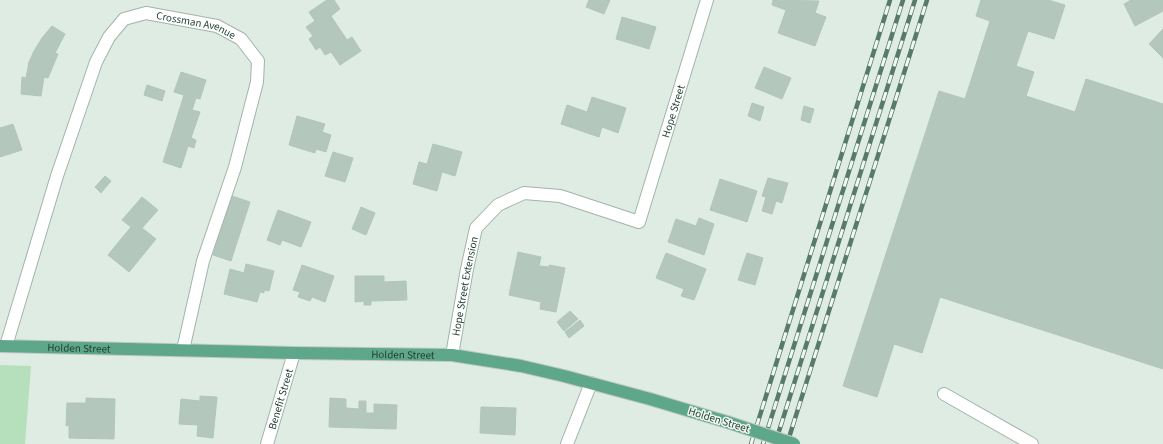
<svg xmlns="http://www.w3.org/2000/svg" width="1163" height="444" font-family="'Source Sans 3',sans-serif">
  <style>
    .green { fill: #b5e0bb }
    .building { fill: #b4c7bd; stroke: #b1c6ba }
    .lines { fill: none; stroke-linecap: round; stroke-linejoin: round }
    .minor-casing { stroke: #a1b4ab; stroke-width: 14 }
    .major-casing { stroke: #c0c9c5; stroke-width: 14 }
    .minor { stroke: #fff; stroke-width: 12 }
    .major { stroke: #5ea78a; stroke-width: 12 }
    .rail-casing { stroke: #587a6c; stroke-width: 4.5 }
    .rail { stroke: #f0f8f3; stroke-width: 3; stroke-dasharray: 9; stroke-linecap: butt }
    .major-bridge-casing { stroke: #c0c9c5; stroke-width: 14; stroke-linecap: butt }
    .major-bridge { stroke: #5ea78a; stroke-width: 12 }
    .labels { text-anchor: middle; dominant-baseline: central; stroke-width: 3; stroke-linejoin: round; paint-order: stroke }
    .street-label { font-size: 11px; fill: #1e3e31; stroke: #f0f8f3 }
  </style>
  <rect width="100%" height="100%" fill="#dfece4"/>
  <path class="green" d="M0,365L31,366L25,444H0Z"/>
  <g class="building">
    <path d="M327,0H334L340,9L331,16L347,40L352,37L361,51L340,65L331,52L325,55L320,47L316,50L309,39L313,36L306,27L315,21L309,12Z"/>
    <path d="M589,0H610L604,14L586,7Z"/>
    <path d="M773,0L819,1L815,13L826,17L815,46L778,33L786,10L772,5Z"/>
    <path d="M981,0H1048L1065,5L1054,39L1028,31L1016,66L1034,72L1026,96L1075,112L1086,79L1163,104V369L940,297L922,353L894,344L877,397L843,386L939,91L965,99L990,21L976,16Z"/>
    <path d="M1131,0H1163V11L1135,26L1124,4Z"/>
    <path d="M622,17L656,27L649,49L616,39Z"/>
    <path d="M52,26L65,34L55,53L58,54L48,78L44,77L41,96L21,94L22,77L26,78L29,62L34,51L42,38Z"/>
    <path d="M1163,29V58L1149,44Z"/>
    <path d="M764,67L791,78L782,99L755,88Z"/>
    <path d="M181,72L206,80L200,99L196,98L192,110L200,112L191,138L196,140L194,148L188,146L181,168L163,162L184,95L174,92Z"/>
    <path d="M147,85L165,91L162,101L144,95Z"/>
    <path d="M592,97L626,108L618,133L602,127L599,137L561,124L567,105L587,112Z"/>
    <path d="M752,103L764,107L760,121L748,116Z"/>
    <path d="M804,106L814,109L810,123L801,120Z"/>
    <path d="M297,116L325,124L322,132L331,135L326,152L316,149L315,153L289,145Z"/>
    <path d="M13,124L22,150L0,157V128Z"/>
    <path d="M433,144L462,152L455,176L442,172L437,191L413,184L419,162L427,164Z"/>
    <path d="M333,152L353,158L345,182L325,176Z"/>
    <path d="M105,176L111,181L101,193L95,187Z"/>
    <path d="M768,178L788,183L782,203L776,201L772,214L762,211L766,197L762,196Z"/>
    <path d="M720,179L757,191L747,222L710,210Z"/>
    <path d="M232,196L250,202L231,261L213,255Z"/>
    <path d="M142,197L158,210L142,228L156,239L129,272L108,255L131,227L122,220Z"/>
    <path d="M361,207L375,213L366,235L352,229Z"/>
    <path d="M278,210L311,222L301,247L282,240L280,245L267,240Z"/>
    <path d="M699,218L714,224L704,255L668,242L676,219L696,226Z"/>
    <path d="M518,252L541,257L539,266L549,267V265L565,268L556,312L540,309L541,302L509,295Z"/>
    <path d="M666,253L706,269L694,300L681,296L684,289L656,278Z"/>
    <path d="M747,253L763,258L755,285L738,280Z"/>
    <path d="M246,264L274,271L269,291L264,290V293L260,292L257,302L224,294L230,269L244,273Z"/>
    <path d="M302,265L334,276L325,302L312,297L310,301L298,297L300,292L293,290Z"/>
    <path d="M355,276H384V282L406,281L407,300L371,301V305H364V301L355,302Z"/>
    <path d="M570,311L578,319L564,331L557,322Z"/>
    <path d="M580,320L584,326L569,338L565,332Z"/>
    <path d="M200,396L217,397L213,438L197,436L198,425L179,424L181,399L200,401Z"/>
    <path d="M86,398L115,399L114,439L69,438V425L66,426L67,403H86Z"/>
    <path d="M330,398L346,399V408L359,409V401H366V413H374V404L397,405L396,429L329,427Z"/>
    <path d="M481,407L516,408L515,435L480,433Z"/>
  </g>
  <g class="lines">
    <defs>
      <g id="minor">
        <path id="s1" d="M6,346L57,176L96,62L109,37L124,19L146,13L217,26L241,39L258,61L257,82L235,167L203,261L183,350"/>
        <path id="s2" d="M452,355L467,269L476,228L498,205L524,193L560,196L639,222L707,0"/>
        <path d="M944,394L1032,444"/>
        <path id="s3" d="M267,444L294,353"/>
        <path d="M567,444L591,383"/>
      </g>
      <g id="major">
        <path id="s4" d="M0,346L294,353L452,355L521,366L564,376L650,399L727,422"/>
      </g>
    </defs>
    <use href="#minor" class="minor-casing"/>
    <use href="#major" class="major-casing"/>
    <use href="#minor" class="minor"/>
    <use href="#major" class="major"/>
    <defs>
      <g id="rail">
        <path d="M751,444L890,0"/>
        <path d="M763,444L903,0"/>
        <path d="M775,444L915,0"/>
        <path d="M787,444L927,0"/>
      </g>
    </defs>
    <use href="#rail" class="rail-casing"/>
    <use href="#rail" class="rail"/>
    <defs>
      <path id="major-bridge" d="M727,422L794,444"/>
    </defs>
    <use href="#major-bridge" class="major-bridge-casing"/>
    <use href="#major-bridge" class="major-bridge"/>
  </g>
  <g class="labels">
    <g class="street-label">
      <text stroke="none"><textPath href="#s1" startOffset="424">Crossman Avenue</textPath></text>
      <text stroke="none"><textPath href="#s2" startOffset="425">Hope Street</textPath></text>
      <text stroke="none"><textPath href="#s2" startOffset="70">Hope Street Extension</textPath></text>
      <text stroke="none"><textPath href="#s4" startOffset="79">Holden Street</textPath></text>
      <text stroke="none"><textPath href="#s4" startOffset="403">Holden Street</textPath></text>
      <text stroke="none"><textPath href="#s3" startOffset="47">Benefit Street</textPath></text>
      <text transform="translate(719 420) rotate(17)">Holden Street</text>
    </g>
  </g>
</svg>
